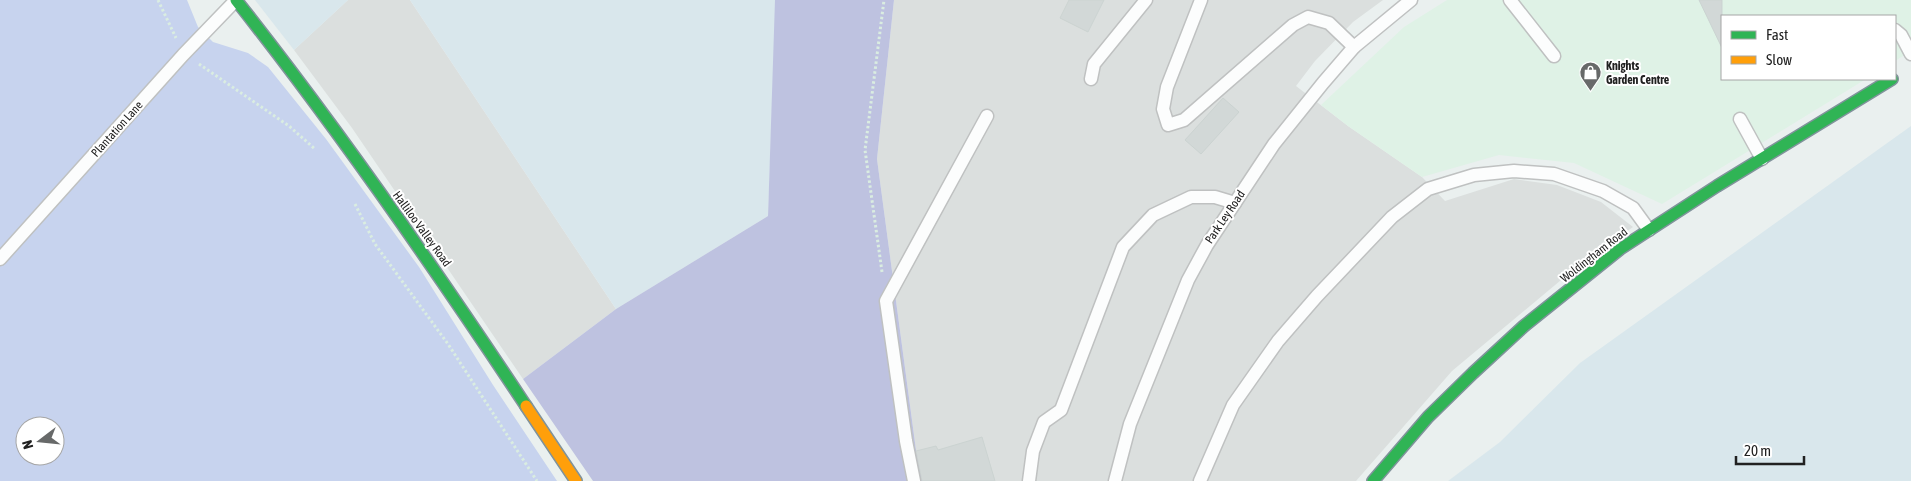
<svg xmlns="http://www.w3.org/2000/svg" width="1911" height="481" font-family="'Asap Condensed',sans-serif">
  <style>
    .residential { fill: #dbdfde }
    .commercial { fill: #dff2e6 }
    .farmland { fill: #d9e7ec }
    .grass { fill: #c7d3ee; fill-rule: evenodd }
    .forest { fill: #bec2e0 }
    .building { fill: #d2d8d7; stroke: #cbd3d1 }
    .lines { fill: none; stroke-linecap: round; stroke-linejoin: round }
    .lane-casing { stroke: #bfc1c1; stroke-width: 15 }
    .fast-casing { stroke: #80939b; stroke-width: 14 }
    .slow-casing { stroke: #80939b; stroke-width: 14 }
    .path { stroke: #daede1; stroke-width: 3; stroke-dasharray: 2.5 2.5; stroke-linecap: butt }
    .lane { stroke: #fcfdfd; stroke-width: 12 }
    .fast { stroke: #30b455; stroke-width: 11 }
    .slow { stroke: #ff9f0a; stroke-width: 11 }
    .labels { text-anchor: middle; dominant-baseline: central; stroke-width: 4; stroke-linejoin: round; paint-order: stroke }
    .poi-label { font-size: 12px; font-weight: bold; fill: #212121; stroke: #fff; text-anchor: start }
    .street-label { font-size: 12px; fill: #212121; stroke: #fff }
  </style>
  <rect width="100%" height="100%" fill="#eaf0ef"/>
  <g class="residential">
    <path d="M348,0H410L616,309L523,379L352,128L294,50Z"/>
    <path d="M894,0H1383L1353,22L1315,61L1296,86L1348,126L1422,177L1445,201L1514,179L1557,185L1601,202L1633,227L1579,265L1452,371L1356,481H922L916,450L877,159Z"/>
  </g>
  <path class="commercial" d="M1447,0H1911V51L1895,61V16H1722V79H1866L1662,204L1574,163L1499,155L1422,177L1348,126L1321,105L1404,27Z"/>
  <g class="farmland">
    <path d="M255,0H348L294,50Z"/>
    <path d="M410,0H776L768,216L616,309Z"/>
    <path d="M1911,126V481H1448L1500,442L1580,363Z"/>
  </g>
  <path class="grass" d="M0,0H187L198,27L213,42L248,53L268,67L326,139L419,267L493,385L557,481H0ZM25,426H55V456H25Z"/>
  <path class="forest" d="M775,0H894L877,159L916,450L922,481H593L523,379L616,309L768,216Z"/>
  <g class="building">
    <path d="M1069,0H1104L1088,32L1060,18Z"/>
    <path d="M1699,0H1722V48Z"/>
    <path d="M1223,98L1239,112L1201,154L1185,140Z"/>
    <path d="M982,437L995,481H922L916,451L936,446L938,450Z"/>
  </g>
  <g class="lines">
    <defs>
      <g id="lane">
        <path d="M1201,0L1167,87L1163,109L1168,125L1184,120L1293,25L1308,17L1329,23L1354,47"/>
        <path d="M1510,0L1554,56"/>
        <path d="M1895,30L1901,35L1911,54"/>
        <path d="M1091,79L1094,64L1146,0"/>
        <path d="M1740,119L1762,159"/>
        <path d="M0,259L183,55L236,0"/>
        <path d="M914,481L906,441L886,301L987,116"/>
        <path d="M1029,481L1033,451L1044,422L1061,410L1123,247L1153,215L1191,197H1215L1235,203"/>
        <path d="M1115,481L1130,424L1188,280L1207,245L1274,144L1323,83L1354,47L1411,0"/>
        <path d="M1200,481L1233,405L1278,341L1317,296L1392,217L1428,189L1474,175L1514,171L1554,174L1603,191L1633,208L1649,230"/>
      </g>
      <g id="fast">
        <path d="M236,0C339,130 434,267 526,406"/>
        <path d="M1373,481L1428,417L1473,373L1524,326L1620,249L1717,186L1892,79"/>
      </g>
      <path id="slow" d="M526,406L576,481"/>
    </defs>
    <use href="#lane" class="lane-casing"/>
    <use href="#fast" class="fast-casing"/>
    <use href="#slow" class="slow-casing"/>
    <g class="path">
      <path d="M158,0L176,38"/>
      <path d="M199,64L289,126L315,149"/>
      <path d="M355,204L375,244L448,344L537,481"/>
      <path d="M882,272L865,150L884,0"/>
    </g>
    <use href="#lane" class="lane"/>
    <use href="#fast" class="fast"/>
    <use href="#slow" class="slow"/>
  </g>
  <defs>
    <symbol id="shop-pin" viewBox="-11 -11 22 30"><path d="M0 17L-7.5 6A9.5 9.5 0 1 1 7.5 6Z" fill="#676969" stroke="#fff"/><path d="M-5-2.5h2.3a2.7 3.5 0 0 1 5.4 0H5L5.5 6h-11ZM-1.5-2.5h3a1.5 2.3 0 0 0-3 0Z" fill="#fff"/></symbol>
  </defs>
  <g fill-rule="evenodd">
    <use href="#shop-pin" x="1578" y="60" width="25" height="34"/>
  </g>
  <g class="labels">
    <g class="poi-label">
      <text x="1606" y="66">Knights<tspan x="1606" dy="14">Garden Centre</tspan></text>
    </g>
    <g class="street-label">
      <text transform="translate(117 129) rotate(-48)">Plantation Lane</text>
      <text transform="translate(1225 217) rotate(-56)">Park Ley Road</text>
      <text transform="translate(422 229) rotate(54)">Halliloo Valley Road</text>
      <text transform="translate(1594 255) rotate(-38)">Woldingham Road</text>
    </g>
  </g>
  <rect x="1721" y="15" width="175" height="65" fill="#ffffff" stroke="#a6a6a6"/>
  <rect x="1731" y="31" width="25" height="8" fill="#30b455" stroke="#a6a6a6"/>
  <text x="1766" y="40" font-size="15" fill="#212121">Fast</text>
  <rect x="1731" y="56" width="25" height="8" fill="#ff9f0a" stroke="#a6a6a6"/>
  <text x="1766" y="65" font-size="15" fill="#212121">Slow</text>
  <g transform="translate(40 441) rotate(254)"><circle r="24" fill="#ffffff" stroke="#a6a6a6"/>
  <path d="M0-4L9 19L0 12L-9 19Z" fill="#676969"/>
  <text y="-8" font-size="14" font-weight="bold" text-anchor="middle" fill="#212121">N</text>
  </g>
  <path d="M1736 456v8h68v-8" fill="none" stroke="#212121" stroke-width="2.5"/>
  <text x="1744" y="456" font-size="15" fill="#212121" stroke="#ffffff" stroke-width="4" paint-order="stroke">20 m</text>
</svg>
